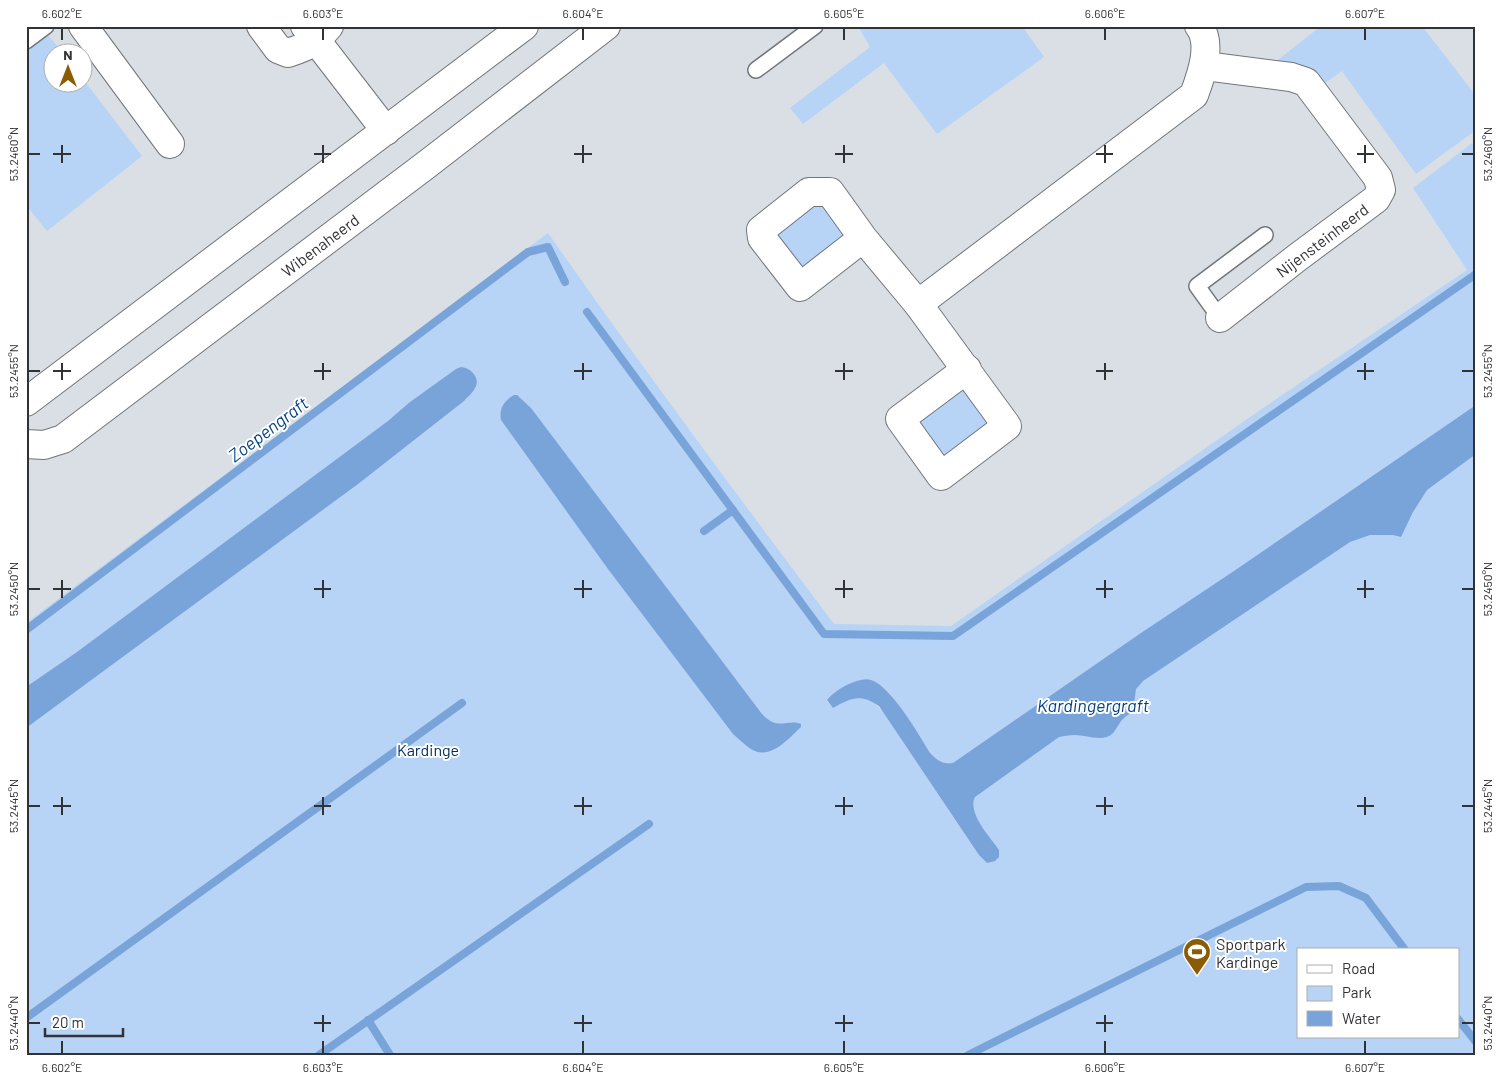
<svg xmlns="http://www.w3.org/2000/svg" width="1502" height="1081" font-family="Barlow,sans-serif">
  <style>
    .green { fill: #b7d3f6; fill-rule: evenodd }
    .water { fill: #79a4da }
    .lines { fill: none; stroke-linecap: round; stroke-linejoin: round }
    .stream { stroke: #79a4da; stroke-width: 8 }
    .service-casing { stroke: #71767b; stroke-width: 18 }
    .minor-casing { stroke: #71767b; stroke-width: 30 }
    .service { stroke: #fff; stroke-width: 15 }
    .minor { stroke: #fff; stroke-width: 28 }
    .ticks { fill: none; stroke: #313235; stroke-width: 2 }
    .labels { text-anchor: middle; dominant-baseline: central; stroke-width: 4; stroke-linejoin: round; paint-order: stroke }
    .street-label { font-size: 16px; fill: #313235; stroke: #fff }
    .park-label { font-size: 16px; fill: #023060; stroke: #fff }
    .poi-label { font-size: 16px; fill: #313235; stroke: #fff; text-anchor: start }
    .water-label { font-size: 18px; font-style: italic; fill: #044383; stroke: #fff }
    .neatline { fill: none; stroke: #313235; stroke-width: 2 }
    .ticks-label { font-size: 12px; text-anchor: middle; fill: #313235 }
  </style>
  <rect width="100%" height="100%" fill="#dadfe5"/>
  <g class="green">
    <path d="M858,26H1022L1044,57L937,134L884,63L803,124L790,108L870,47Z"/>
    <path d="M1321,26H1422L1476,96V130L1416,174L1342,71L1322,85L1274,63Z"/>
    <path d="M47,34L62,52H52V82H82L83,79L142,156L47,231L26,205V50Z"/>
    <path d="M1472,143L1476,148V1055H26V623L548,233C641,366 737,495 834,624L951,626L1263,408L1467,270L1413,188ZM861,680L882,687L891,695L922,741L909,751C897,734 879,693 855,698C847,699 840,705 833,708L827,701L843,687ZM1298,950H1458V1037H1298Z"/>
    <path d="M820,202L851,236L802,275L770,232Z"/>
    <path d="M965,379L991,423L946,464L913,421Z"/>
  </g>
  <g class="water">
    <path d="M461,367C471,368 481,378 475,388C473,393 467,397 464,401L358,484L26,728V687L77,652L388,421L410,402L456,369Z"/>
    <path d="M514,395H517L531,408L762,714C779,732 787,718 801,724V727C788,739 770,761 751,749C745,745 739,739 733,734L608,569L501,420C499,408 504,401 514,395Z"/>
    <path d="M1476,405V454L1427,490L1413,512L1401,537L1393,535H1370L1350,542L1143,681L1136,689L1133,712C1117,719 1118,732 1109,736C1099,741 1086,735 1075,735C1069,735 1064,736 1059,737L975,797C967,813 990,837 999,850V857L995,861L987,863L979,855L879,706C860,693 851,698 833,708L827,700C833,693 840,688 849,684C856,681 864,678 871,680C891,686 919,735 930,753C937,760 943,765 953,763L1138,635L1234,571Z"/>
  </g>
  <g class="lines">
    <g class="stream">
      <path d="M587,312L824,634L953,636L1476,274"/>
      <path d="M704,531L733,510"/>
      <path d="M26,630L528,252L548,247L565,282"/>
      <path d="M26,1018L462,703"/>
      <path d="M1458,1019L1476,1042"/>
      <path d="M368,1020L390,1055"/>
      <path d="M319,1055L649,824"/>
      <path d="M968,1055L1306,887L1339,886L1366,898L1405,950"/>
    </g>
    <defs>
      <g id="service">
        <path d="M26,41L46,26"/>
        <path d="M756,70L815,26"/>
        <path d="M1220,318L1197,286L1265,235"/>
      </g>
      <g id="minor">
        <path d="M83,26L170,144"/>
        <path d="M261,26L278,49L288,53C309,46 315,43 329,26"/>
        <path d="M305,26L386,131"/>
        <path d="M1205,66L1291,77L1306,82L1378,178L1381,190L1376,199L1298,257L1220,318"/>
        <path d="M863,238L800,287L762,238L761,230L809,192H830L863,238L918,304L1007,426L941,476L900,419L967,369"/>
        <path d="M918,304L1194,95C1201,76 1213,44 1199,26"/>
        <path d="M26,402L524,26"/>
        <path d="M26,444L44,445L63,439L426,165L606,26"/>
      </g>
    </defs>
    <use href="#service" class="service-casing"/>
    <use href="#minor" class="minor-casing"/>
    <use href="#service" class="service"/>
    <use href="#minor" class="minor"/>
  </g>
  <path class="ticks" d="M62,28V40M323,28V40M583,28V40M844,28V40M1105,28V40M1365,28V40M62,145V163M323,145V163M583,145V163M844,145V163M1105,145V163M1365,145V163M28,154H40M53,154H71M314,154H331M574,154H592M835,154H853M1096,154H1113M1357,154H1374M1462,154H1474M62,363V380M323,363V380M583,363V380M844,363V380M1105,363V380M1365,363V380M28,371H40M53,371H71M314,371H331M574,371H592M835,371H853M1096,371H1113M1357,371H1374M1462,371H1474M62,580V598M323,580V598M583,580V598M844,580V598M1105,580V598M1365,580V598M28,589H40M53,589H71M314,589H331M574,589H592M835,589H853M1096,589H1113M1357,589H1374M1462,589H1474M62,797V815M323,797V815M583,797V815M844,797V815M1105,797V815M1365,797V815M28,806H40M53,806H71M314,806H331M574,806H592M835,806H853M1096,806H1113M1357,806H1374M1462,806H1474M323,1015V1032M583,1015V1032M844,1015V1032M1105,1015V1032M28,1023H40M314,1023H331M574,1023H592M835,1023H853M1096,1023H1113M1462,1023H1474M62,1041V1054M323,1041V1054M583,1041V1054M844,1041V1054M1105,1041V1054M1365,1041V1054"/>
  <defs>
    <symbol id="stadium-pin" viewBox="-11 -11 22 30"><path d="M0 17L-7.5 6A9.5 9.5 0 1 1 7.5 6Z" fill="#8c5c04" stroke="#fff"/><path d="M0-5a6.5 5 0 1 0 0 10a6.5 5 0 1 0 0-10ZM-3.5-1.8h7v3.6h-7Z" fill="#fff"/></symbol>
  </defs>
  <g fill-rule="evenodd">
    <use href="#stadium-pin" x="1181" y="936" width="32" height="43"/>
  </g>
  <g class="labels">
    <g class="street-label">
      <text transform="translate(1322 240) rotate(-37)">Nijensteinheerd</text>
      <text transform="translate(320 245) rotate(-37)">Wibenaheerd</text>
    </g>
    <g class="park-label">
      <text x="428" y="749">Kardinge</text>
    </g>
    <g class="poi-label">
      <text x="1216" y="943">Sportpark<tspan x="1216" dy="18">Kardinge</tspan></text>
    </g>
    <g class="water-label">
      <text transform="translate(268 429) rotate(-37)">Zoepengraft</text>
      <text x="1093" y="705">Kardingergraft</text>
    </g>
  </g>
  <rect width="1502" height="1081" fill="none" stroke="#ffffff" stroke-width="55"/>
  <rect x="1297" y="948" width="162" height="90" fill="#ffffff" stroke="#adadae"/>
  <rect x="1307" y="965" width="25" height="8" fill="#ffffff" stroke="#adadae"/>
  <text x="1342" y="974" font-size="15" fill="#313235">Road</text>
  <rect x="1307" y="986" width="25" height="15" fill="#b7d3f6" stroke="#adadae"/>
  <text x="1342" y="998" font-size="15" fill="#313235">Park</text>
  <rect x="1307" y="1011" width="25" height="15" fill="#79a4da" stroke="#adadae"/>
  <text x="1342" y="1024" font-size="15" fill="#313235">Water</text>
  <g transform="translate(68 68)"><circle r="24" fill="#ffffff" stroke="#adadae"/>
  <path d="M0-4L9 19L0 12L-9 19Z" fill="#8c5c04"/>
  <text y="-8" font-size="14" font-weight="bold" text-anchor="middle" fill="#313235">N</text>
  </g>
  <path d="M45 1028v8h78v-8" fill="none" stroke="#313235" stroke-width="2.5"/>
  <text x="52" y="1028" font-size="15" fill="#313235" stroke="#ffffff" stroke-width="4" paint-order="stroke">20 m</text>
  <rect x="28" y="28" width="1446" height="1026" class="neatline"/>
  <g class="ticks-label">
    <text x="62" y="18">6.602°E</text>
    <text x="323" y="18">6.603°E</text>
    <text x="583" y="18">6.604°E</text>
    <text x="844" y="18">6.605°E</text>
    <text x="1105" y="18">6.606°E</text>
    <text x="1365" y="18">6.607°E</text>
    <text transform="translate(14 154) rotate(-90)" y="4">53.2460°N</text>
    <text transform="translate(1488 154) rotate(-90)" y="4">53.2460°N</text>
    <text transform="translate(14 371) rotate(-90)" y="4">53.2455°N</text>
    <text transform="translate(1488 371) rotate(-90)" y="4">53.2455°N</text>
    <text transform="translate(14 589) rotate(-90)" y="4">53.2450°N</text>
    <text transform="translate(1488 589) rotate(-90)" y="4">53.2450°N</text>
    <text transform="translate(14 806) rotate(-90)" y="4">53.2445°N</text>
    <text transform="translate(1488 806) rotate(-90)" y="4">53.2445°N</text>
    <text transform="translate(14 1023) rotate(-90)" y="4">53.2440°N</text>
    <text transform="translate(1488 1023) rotate(-90)" y="4">53.2440°N</text>
    <text x="62" y="1072">6.602°E</text>
    <text x="323" y="1072">6.603°E</text>
    <text x="583" y="1072">6.604°E</text>
    <text x="844" y="1072">6.605°E</text>
    <text x="1105" y="1072">6.606°E</text>
    <text x="1365" y="1072">6.607°E</text>
  </g>
</svg>
